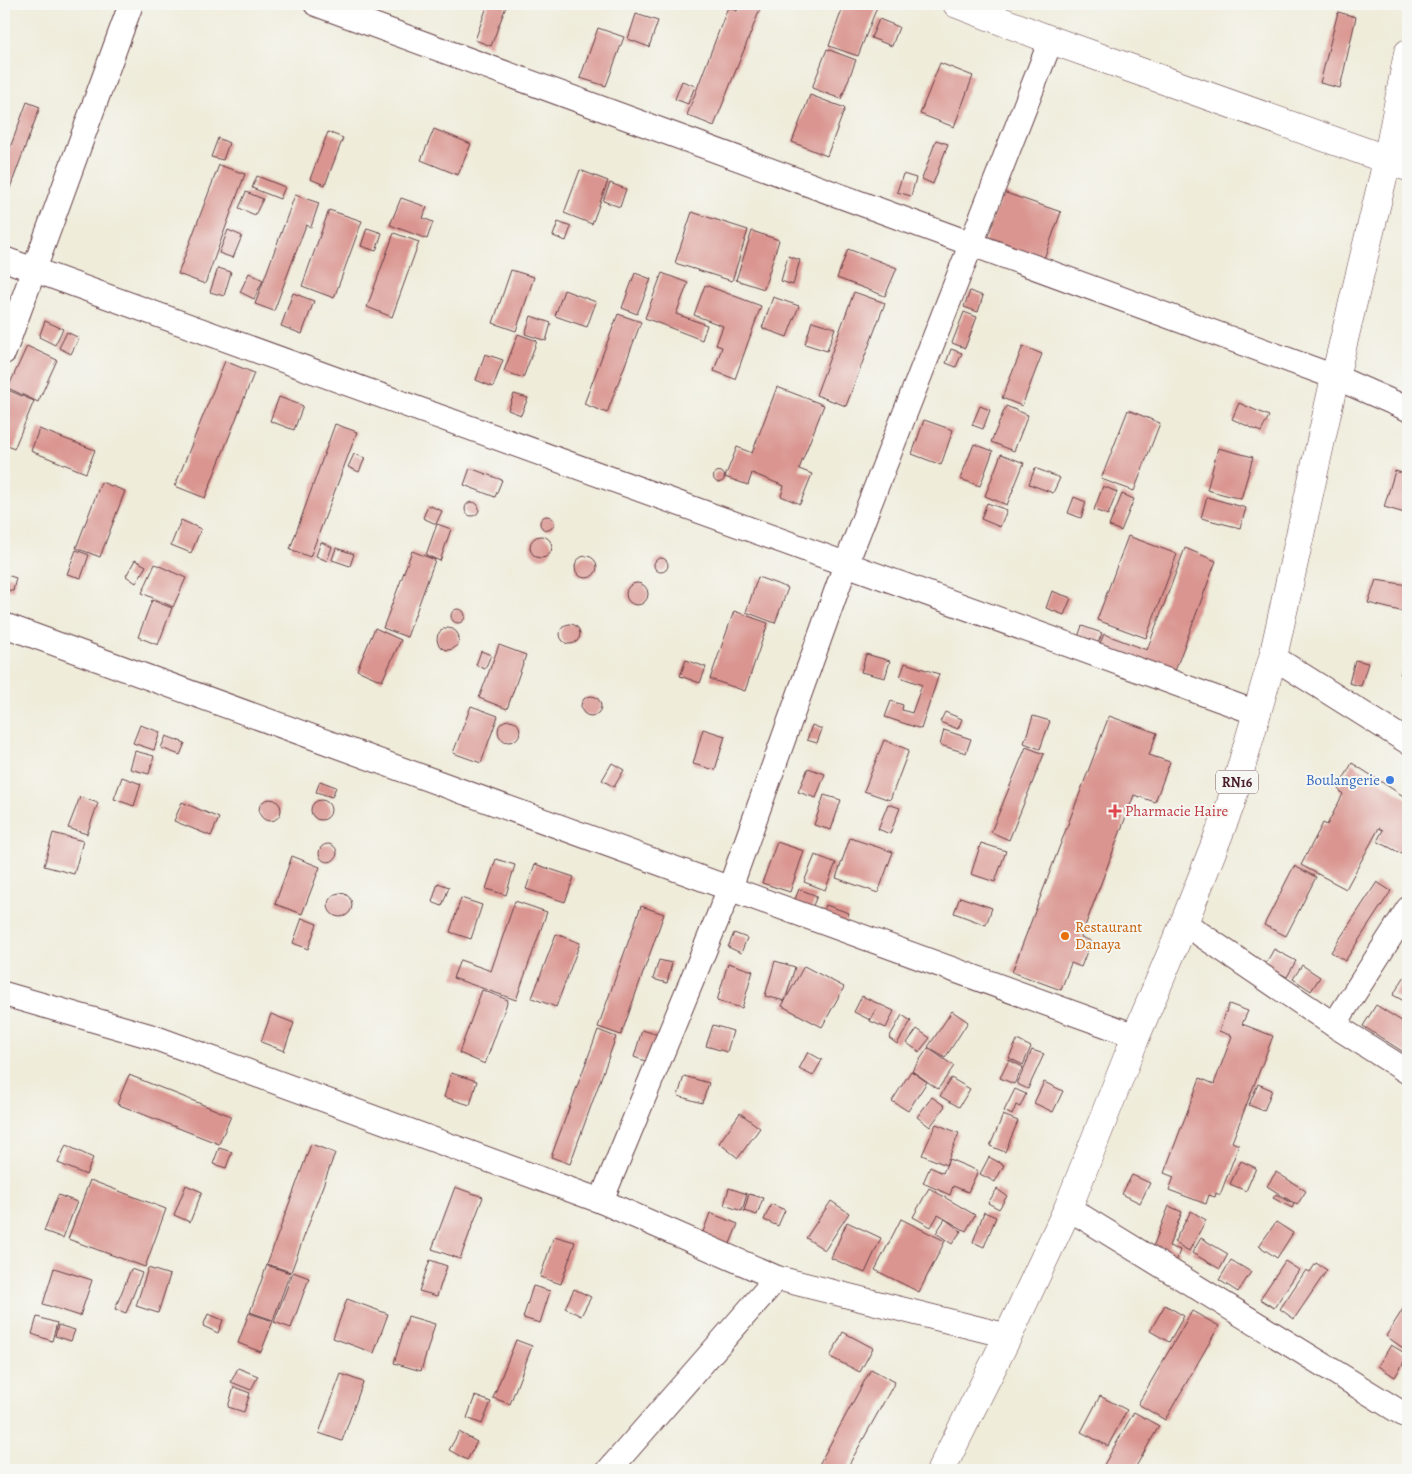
<svg xmlns="http://www.w3.org/2000/svg" width="1412" height="1474" font-family="Alegreya,serif">
  <style>
    .building { fill: #da9590 }
    .lines { fill: none; stroke-linecap: round; stroke-linejoin: round }
    .street-casing { stroke: #633e45; stroke-width: 26 }
    .secondary-casing { stroke: #633e45; stroke-width: 29 }
    .primary-casing { stroke: #633e45; stroke-width: 29 }
    .street { stroke: #fff; stroke-width: 24 }
    .secondary { stroke: #fff; stroke-width: 28 }
    .primary { stroke: #fff; stroke-width: 28 }
    .shop-dot { fill: #3f7fe0; stroke: #f6f6f2; stroke-width: 2 }
    .health-dot { fill: #e0444e; stroke: #f6f6f2; stroke-width: 2 }
    .food-dot { fill: #e8710a; stroke: #f6f6f2; stroke-width: 2 }
    .labels { text-anchor: middle; dominant-baseline: central; stroke-width: 4; stroke-linejoin: round; paint-order: stroke }
    .shield { fill: #f6f6f2; stroke: #7e6067; stroke-width: 1 }
    .shield-label { font-size: 14px; font-weight: bold; fill: #4a1f2b }
    .shop-label { font-size: 15px; fill: #366cbe; stroke: #f6f6f2; text-anchor: end }
    .health-label { font-size: 15px; fill: #be3a42; stroke: #f6f6f2; text-anchor: start }
    .food-label { font-size: 15px; fill: #c56008; stroke: #f6f6f2; text-anchor: start }
  </style>
  <rect width="100%" height="100%" fill="#f6f6f2"/>
  <filter id="ink" filterUnits="userSpaceOnUse"><feTurbulence type="fractalNoise" baseFrequency=".02" numOctaves="2"/><feDisplacementMap in="SourceGraphic" scale="10" xChannelSelector="R" yChannelSelector="G"/><feConvolveMatrix kernelMatrix="1 2 1 2 8 2 1 2 1" color-interpolation-filters="sRGB"/></filter>
  <filter id="wash" filterUnits="userSpaceOnUse"><feTurbulence type="fractalNoise" baseFrequency=".0096" numOctaves="4" result="noise"/><feDisplacementMap in="SourceGraphic" scale="20" xChannelSelector="R" yChannelSelector="G"/><feGaussianBlur stdDeviation="1.12" result="paint"/><feColorMatrix in="noise" values="0 0 0 0 0 0 0 0 0 0 0 0 0 0 0 0 0 1.4 0 .05"/><feComposite in="paint" operator="in"/></filter>
  <g filter="url(#wash)">
    <rect width="100%" height="100%" fill="#efecda"/>
    <g id="blocks">
      <g class="building">
        <path d="M488,4H507L491,46L475,40Z"/>
        <path d="M740,4H762L714,126L687,115L728,7L737,11Z"/>
        <path d="M844,4H868L877,7L858,56L829,46Z"/>
        <path d="M1338,12L1356,17L1340,88L1320,83Z"/>
        <path d="M636,14L658,21L649,47L628,39Z"/>
        <path d="M879,19L899,27L892,46L871,38Z"/>
        <path d="M598,28L624,37L606,86L580,78Z"/>
        <path d="M827,49L856,60L841,99L812,88Z"/>
        <path d="M940,63L973,76L954,127L920,114Z"/>
        <path d="M682,81L695,86L688,104L675,99Z"/>
        <path d="M810,95L845,108L827,156L792,142Z"/>
        <path d="M27,102L40,107L4,204V164Z"/>
        <path d="M434,129L471,144L458,175L421,160Z"/>
        <path d="M328,132L343,138L325,185L310,179Z"/>
        <path d="M218,138L229,143L223,160L211,157Z"/>
        <path d="M936,140L948,144L933,184L922,179Z"/>
        <path d="M219,165L245,174L205,284L178,274Z"/>
        <path d="M580,170L608,181L592,224L564,213Z"/>
        <path d="M903,174L916,178L911,196L897,192Z"/>
        <path d="M257,176L285,187L280,199L252,188Z"/>
        <path d="M610,183L626,189L620,207L603,201Z"/>
        <path d="M246,192L263,199L255,215L239,208Z"/>
        <path d="M1003,192L1061,212L1042,264L984,243Z"/>
        <path d="M295,195L319,203L311,227L306,225L274,311L255,304Z"/>
        <path d="M401,198L427,207L423,218L433,222L427,239L390,225Z"/>
        <path d="M329,210L362,221L334,298L302,286Z"/>
        <path d="M692,212L748,230L732,281L675,263Z"/>
        <path d="M558,222L571,227L566,241L553,236Z"/>
        <path d="M367,228L382,233L376,251L361,246Z"/>
        <path d="M228,230L242,236L233,258L219,253Z"/>
        <path d="M752,231L779,240L764,289L736,280Z"/>
        <path d="M394,233L419,242L392,317L367,307Z"/>
        <path d="M848,249L897,268L885,296L837,278Z"/>
        <path d="M788,256L800,260L793,285L781,281Z"/>
        <path d="M218,268L231,272L224,296L210,292Z"/>
        <path d="M511,270L534,277L516,331L493,323Z"/>
        <path d="M249,273L263,280L254,299L240,292Z"/>
        <path d="M635,273L651,279L637,314L622,308Z"/>
        <path d="M662,273L688,283L676,314L707,325L702,340L645,318Z"/>
        <path d="M705,285L761,306L735,379L714,371L722,347L716,345L723,326L694,315Z"/>
        <path d="M564,290L596,302L587,327L555,316Z"/>
        <path d="M970,291L983,296L978,312L964,307Z"/>
        <path d="M854,292L885,303L846,406L816,395Z"/>
        <path d="M293,293L314,301L302,334L281,326Z"/>
        <path d="M773,297L799,306L787,337L762,328Z"/>
        <path d="M964,312L977,317L965,348L952,343Z"/>
        <path d="M618,314L641,322L607,413L584,404Z"/>
        <path d="M531,316L551,323L546,341L525,334Z"/>
        <path d="M45,321L63,329L55,345L39,337Z"/>
        <path d="M812,321L835,328L827,351L805,344Z"/>
        <path d="M67,332L79,338L71,354L59,348Z"/>
        <path d="M518,334L537,341L523,378L504,371Z"/>
        <path d="M27,346L57,360L38,402L8,388Z"/>
        <path d="M1023,346L1042,354L1022,406L1002,398Z"/>
        <path d="M951,349L962,353L956,367L946,363Z"/>
        <path d="M485,354L503,360L493,387L476,380Z"/>
        <path d="M225,361L254,373L205,498L175,486Z"/>
        <path d="M777,387L824,405L799,469L812,474L800,504L781,496L784,486L752,473L748,485L725,477L737,447L752,453Z"/>
        <path d="M8,390L34,401L14,449L4,444V401Z"/>
        <path d="M514,394L528,398L521,415L508,410Z"/>
        <path d="M279,397L303,406L294,430L270,421Z"/>
        <path d="M1239,403L1269,416L1261,432L1232,419Z"/>
        <path d="M980,406L990,410L983,429L972,425Z"/>
        <path d="M1006,406L1028,415L1014,451L991,442Z"/>
        <path d="M1128,410L1160,423L1134,491L1101,479Z"/>
        <path d="M924,420L953,430L941,465L912,454Z"/>
        <path d="M335,424L357,432L310,557L290,549Z"/>
        <path d="M39,429L95,450L86,473L31,451Z"/>
        <path d="M974,444L993,451L980,486L960,479Z"/>
        <path d="M1218,448L1253,457L1241,499L1207,490Z"/>
        <path d="M354,454L365,458L359,472L348,467Z"/>
        <path d="M1001,454L1024,463L1007,505L985,496Z"/>
        <path d="M470,468L502,480L495,497L464,485Z"/>
        <path d="M1035,468L1060,478L1053,493L1029,484Z"/>
        <path d="M1395,471L1408,475V514L1384,507Z"/>
        <circle cx="719" cy="477" r="5.5"/>
        <path d="M101,482L125,491L100,557L76,548Z"/>
        <path d="M1103,486L1117,492L1108,515L1094,510Z"/>
        <path d="M1122,494L1134,499L1121,531L1109,526Z"/>
        <path d="M1074,497L1086,502L1081,518L1068,513Z"/>
        <path d="M1207,497L1246,508L1240,528L1201,518Z"/>
        <circle cx="472" cy="509" r="7"/>
        <path d="M987,503L1007,510L1000,527L981,519Z"/>
        <path d="M428,505L442,511L436,524L423,518Z"/>
        <circle cx="547" cy="523" r="7"/>
        <path d="M181,520L201,529L191,553L171,545Z"/>
        <path d="M437,524L451,529L440,561L426,555Z"/>
        <path d="M1128,536L1177,554L1146,638L1097,620Z"/>
        <circle cx="541" cy="547" r="11"/>
        <path d="M321,542L332,547L327,561L316,556Z"/>
        <path d="M336,548L354,554L350,566L332,560Z"/>
        <path d="M1185,548L1216,561L1172,679L1097,650L1104,634L1147,650Z"/>
        <path d="M76,550L89,555L81,578L67,574Z"/>
        <path d="M412,551L435,560L407,637L383,628Z"/>
        <circle cx="586" cy="567" r="11"/>
        <circle cx="661" cy="565" r="7"/>
        <path d="M135,560L146,566L136,583L126,576Z"/>
        <path d="M155,564L186,578L173,607L142,593Z"/>
        <path d="M4,574L16,578L13,591L4,589Z"/>
        <path d="M758,577L788,588L775,623L746,612Z"/>
        <path d="M1376,580L1408,585V613L1368,603Z"/>
        <circle cx="637" cy="594" r="11"/>
        <path d="M1052,591L1071,598L1064,615L1046,608Z"/>
        <path d="M152,600L172,608L158,645L138,637Z"/>
        <circle cx="458" cy="616" r="7"/>
        <path d="M734,611L768,623L745,691L710,679Z"/>
        <circle cx="570" cy="634" r="10"/>
        <path d="M1082,626L1102,633L1095,652L1075,645Z"/>
        <circle cx="448" cy="639" r="11"/>
        <path d="M375,628L401,640L382,681L357,670Z"/>
        <path d="M499,645L526,655L507,709L479,698Z"/>
        <path d="M481,651L491,655L485,669L476,665Z"/>
        <path d="M866,654L890,661L885,678L861,672Z"/>
        <path d="M686,660L706,667L700,683L680,676Z"/>
        <path d="M1355,660L1368,663L1361,686L1349,683Z"/>
        <path d="M905,663L939,674L921,729L885,717L891,701L903,705L902,710L912,713L922,685L900,677Z"/>
        <path d="M1408,663V679L1400,674Z"/>
        <circle cx="591" cy="706" r="10"/>
        <path d="M471,706L498,716L481,763L453,753Z"/>
        <path d="M945,712L962,719L958,729L940,722Z"/>
        <path d="M1033,716L1050,721L1040,749L1024,743Z"/>
        <path d="M1109,716L1157,733L1149,755L1170,762L1155,802L1134,795L1081,937L1091,941L1081,967L1071,963L1061,990L1012,972Z"/>
        <circle cx="509" cy="731" r="11"/>
        <path d="M140,725L160,732L154,750L133,743Z"/>
        <path d="M812,725L822,729L817,743L807,740Z"/>
        <path d="M703,729L725,736L715,770L693,764Z"/>
        <path d="M944,730L971,739L966,753L940,745Z"/>
        <path d="M166,736L185,743L180,755L161,748Z"/>
        <path d="M884,740L909,750L890,800L864,791Z"/>
        <path d="M1026,747L1044,754L1009,840L991,832Z"/>
        <path d="M135,751L154,756L149,774L130,769Z"/>
        <path d="M612,763L624,770L614,787L602,780Z"/>
        <path d="M1352,763L1408,799V857L1377,841L1383,830L1379,828L1346,889L1301,865L1323,823L1327,825L1343,794L1338,789Z"/>
        <path d="M808,768L825,774L816,798L798,792Z"/>
        <path d="M122,777L141,784L134,806L114,799Z"/>
        <path d="M320,781L336,787L332,797L316,792Z"/>
        <path d="M824,795L841,800L831,830L814,825Z"/>
        <path d="M80,797L98,803L87,834L68,828Z"/>
        <circle cx="270" cy="810" r="11"/>
        <circle cx="321" cy="810" r="10"/>
        <path d="M182,802L219,818L211,836L174,821Z"/>
        <path d="M888,804L900,808L890,834L878,829Z"/>
        <path d="M53,833L83,841L74,874L44,866Z"/>
        <path d="M850,838L893,852L878,893L836,878Z"/>
        <path d="M777,842L804,851L790,892L762,883Z"/>
        <path d="M981,843L1006,851L995,882L971,874Z"/>
        <circle cx="328" cy="853" r="9"/>
        <path d="M815,855L836,863L825,890L804,882Z"/>
        <path d="M292,856L320,867L302,914L275,904Z"/>
        <path d="M496,859L515,865L506,895L486,889Z"/>
        <path d="M535,864L574,877L565,902L526,889Z"/>
        <path d="M1294,866L1316,877L1286,936L1264,925Z"/>
        <path d="M1377,882L1391,891L1345,961L1331,952Z"/>
        <path d="M438,883L449,887L442,906L432,902Z"/>
        <path d="M799,889L817,896L811,910L794,902Z"/>
        <circle cx="340" cy="905" r="12"/>
        <path d="M960,897L992,908L986,925L954,913Z"/>
        <path d="M461,898L482,905L471,939L450,932Z"/>
        <path d="M515,901L547,912L516,1000L453,978L460,960L491,971Z"/>
        <path d="M826,905L849,913L844,927L821,918Z"/>
        <path d="M641,906L664,914L621,1035L598,1027Z"/>
        <path d="M302,918L317,924L308,949L293,943Z"/>
        <path d="M734,933L747,938L741,953L728,947Z"/>
        <path d="M556,934L580,943L556,1007L532,998Z"/>
        <path d="M1274,949L1296,961L1287,977L1265,965Z"/>
        <path d="M659,960L672,963L667,983L653,979Z"/>
        <path d="M775,961L795,967L785,1001L765,996Z"/>
        <path d="M728,963L753,971L742,1008L717,1001Z"/>
        <path d="M1302,965L1320,977L1311,991L1293,979Z"/>
        <path d="M804,966L844,987L822,1027L782,1006Z"/>
        <path d="M1408,971V995L1404,1001L1393,995Z"/>
        <path d="M482,990L508,1000L485,1064L459,1053Z"/>
        <path d="M862,996L894,1011L886,1028L870,1021L876,1009L870,1020L854,1012Z"/>
        <path d="M1408,1002V1017L1402,1013Z"/>
        <path d="M1229,1004L1248,1011L1242,1024L1273,1036L1232,1142L1239,1145L1220,1195L1216,1193L1215,1197L1209,1195L1206,1204L1169,1190L1174,1177L1164,1173L1200,1078L1214,1084L1232,1036L1219,1031Z"/>
        <path d="M1376,1005L1408,1025V1055L1363,1026Z"/>
        <path d="M952,1011L968,1022L945,1058L928,1047Z"/>
        <path d="M271,1014L294,1023L284,1051L261,1042Z"/>
        <path d="M902,1015L911,1021L897,1044L889,1038Z"/>
        <path d="M713,1025L733,1031L727,1052L706,1046Z"/>
        <path d="M917,1029L930,1038L919,1052L907,1043Z"/>
        <path d="M598,1030L616,1037L570,1164L551,1157Z"/>
        <path d="M642,1030L659,1035L651,1063L634,1057Z"/>
        <path d="M1017,1040L1031,1047L1023,1065L1009,1058Z"/>
        <path d="M928,1048L954,1066L938,1089L912,1071Z"/>
        <path d="M1032,1050L1044,1054L1028,1089L1017,1084Z"/>
        <path d="M808,1052L822,1060L813,1076L799,1069Z"/>
        <path d="M1009,1060L1023,1067L1014,1084L1000,1078Z"/>
        <path d="M911,1071L927,1082L908,1111L892,1101Z"/>
        <path d="M451,1073L477,1081L470,1105L444,1097Z"/>
        <path d="M129,1075L231,1116L219,1144L117,1104Z"/>
        <path d="M684,1076L709,1083L702,1103L678,1096Z"/>
        <path d="M951,1078L970,1089L959,1107L940,1096Z"/>
        <path d="M1044,1082L1063,1091L1053,1112L1034,1103Z"/>
        <path d="M1258,1084L1272,1090L1264,1111L1249,1105Z"/>
        <path d="M1015,1089L1026,1094L1020,1107L1016,1105L1012,1115L1004,1111Z"/>
        <path d="M932,1097L945,1106L930,1127L917,1117Z"/>
        <path d="M740,1113L760,1128L738,1158L719,1143Z"/>
        <path d="M1003,1115L1018,1121L1005,1152L990,1146Z"/>
        <path d="M936,1124L959,1133L946,1165L922,1155Z"/>
        <path d="M311,1144L335,1153L291,1272L267,1264Z"/>
        <path d="M66,1145L93,1158L86,1175L58,1163Z"/>
        <path d="M219,1148L232,1152L226,1168L213,1164Z"/>
        <path d="M989,1157L1004,1165L995,1182L980,1174Z"/>
        <path d="M949,1159L978,1171L968,1192L953,1186L950,1195L923,1183L930,1167L943,1173Z"/>
        <path d="M1241,1161L1256,1168L1246,1191L1230,1184Z"/>
        <path d="M1276,1172L1306,1191L1297,1205L1267,1186Z"/>
        <path d="M1132,1175L1150,1183L1140,1203L1122,1194Z"/>
        <path d="M90,1180L166,1209L145,1267L68,1239Z"/>
        <path d="M186,1185L202,1192L190,1222L174,1215Z"/>
        <path d="M455,1187L483,1197L460,1259L432,1249Z"/>
        <path d="M729,1188L747,1194L742,1211L724,1205Z"/>
        <path d="M929,1188L975,1215L966,1231L938,1215L931,1227L913,1217Z"/>
        <path d="M997,1189L1007,1196L999,1209L988,1203Z"/>
        <path d="M749,1194L763,1198L757,1215L744,1211Z"/>
        <path d="M1276,1194L1294,1204L1292,1208L1273,1198Z"/>
        <path d="M58,1195L77,1202L63,1238L44,1231Z"/>
        <path d="M831,1201L849,1213L825,1250L806,1238Z"/>
        <path d="M771,1204L785,1210L778,1226L764,1220Z"/>
        <path d="M1169,1206L1182,1212L1169,1246L1180,1250L1176,1262L1151,1252Z"/>
        <path d="M1191,1211L1206,1220L1189,1251L1174,1242Z"/>
        <path d="M984,1212L996,1217L984,1247L973,1242Z"/>
        <path d="M710,1213L738,1224L727,1251L700,1240Z"/>
        <path d="M901,1219L945,1241L919,1292L875,1270Z"/>
        <path d="M945,1219L961,1231L952,1244L936,1233Z"/>
        <path d="M847,1222L881,1238L865,1273L831,1258Z"/>
        <path d="M1276,1222L1293,1233L1277,1258L1259,1246Z"/>
        <path d="M554,1236L575,1242L561,1284L540,1277Z"/>
        <path d="M1201,1238L1228,1254L1220,1269L1192,1253Z"/>
        <path d="M430,1260L447,1266L437,1296L419,1291Z"/>
        <path d="M1231,1260L1251,1272L1238,1292L1219,1280Z"/>
        <path d="M1285,1261L1299,1270L1274,1308L1260,1299Z"/>
        <path d="M1316,1263L1327,1270L1294,1319L1280,1309L1306,1270L1310,1272Z"/>
        <path d="M267,1265L290,1273L273,1320L250,1312Z"/>
        <path d="M54,1268L92,1280L80,1316L43,1304Z"/>
        <path d="M148,1268L170,1275L158,1313L136,1306Z"/>
        <path d="M131,1269L142,1273L126,1313L115,1309Z"/>
        <path d="M293,1272L309,1278L291,1328L274,1322Z"/>
        <path d="M533,1286L550,1291L540,1323L523,1318Z"/>
        <path d="M574,1289L591,1297L581,1316L565,1308Z"/>
        <path d="M347,1299L388,1314L374,1353L333,1338Z"/>
        <path d="M1408,1301V1340L1403,1348L1386,1336Z"/>
        <path d="M1165,1305L1184,1316L1169,1342L1150,1331Z"/>
        <path d="M1192,1311L1219,1326L1165,1420L1138,1404Z"/>
        <path d="M249,1313L273,1321L261,1352L238,1343Z"/>
        <path d="M208,1314L223,1320L218,1333L203,1326Z"/>
        <path d="M408,1316L435,1324L421,1371L394,1363Z"/>
        <path d="M37,1317L57,1323L52,1341L32,1334Z"/>
        <path d="M58,1325L75,1330L71,1341L55,1336Z"/>
        <path d="M843,1332L873,1348L860,1372L830,1357Z"/>
        <path d="M516,1340L532,1346L510,1404L493,1398Z"/>
        <path d="M1391,1345L1408,1355L1395,1377L1378,1366Z"/>
        <path d="M238,1368L258,1376L251,1390L231,1382Z"/>
        <path d="M871,1369L895,1382L846,1470H816Z"/>
        <path d="M341,1374L363,1382L342,1441L319,1433Z"/>
        <path d="M234,1387L250,1393L244,1412L228,1407Z"/>
        <path d="M475,1396L491,1402L482,1424L467,1418Z"/>
        <path d="M1100,1396L1127,1410L1108,1446L1081,1432Z"/>
        <path d="M1134,1412L1159,1426L1134,1470H1101Z"/>
        <path d="M459,1432L477,1442L467,1460L449,1450Z"/>
        <path d="M410,1466L423,1468V1470H409Z"/>
      </g>
    </g>
  </g>
  <g filter="url(#ink)">
    <use href="#blocks" fill-opacity="0" stroke="#633e45" stroke-width="1"/>
    <g class="lines">
      <defs>
        <g id="street">
          <path d="M316,4L1335,377L1408,409"/>
          <path d="M4,259L1257,713"/>
          <path d="M4,352L131,4"/>
          <path d="M4,625L1136,1036"/>
          <path d="M1273,657L1408,742"/>
          <path d="M1184,923L1334,1025L1408,1072"/>
          <path d="M4,994L153,1037L601,1201L777,1278L1008,1336"/>
          <path d="M1334,1025L1408,909"/>
          <path d="M601,1201L730,888L846,564L1051,40"/>
          <path d="M1068,1208L1408,1417"/>
          <path d="M609,1470L777,1278"/>
        </g>
        <path id="secondary" d="M957,4L1051,40L1408,167"/>
        <path id="primary" d="M941,1470L1008,1336L1068,1208L1136,1036L1184,923L1230,806L1273,657L1335,377L1387,161L1408,53"/>
      </defs>
      <use href="#street" class="street-casing"/>
      <use href="#secondary" class="secondary-casing"/>
      <use href="#primary" class="primary-casing"/>
      <use href="#street" class="street"/>
      <use href="#secondary" class="secondary"/>
      <use href="#primary" class="primary"/>
    </g>
  </g>
  <circle class="shop-dot" cx="1390" cy="780" r="5"/>
  <path class="health-dot" d="M1112.5 803.5h5v5h5v5h-5v5h-5v-5h-5v-5h5z"/>
  <circle class="food-dot" cx="1065" cy="936" r="5"/>
  <g class="labels">
    <rect class="shield" x="1216" y="770.5" width="42" height="23" rx="4"/>
    <g class="shield-label">
      <text x="1237" y="782">RN16</text>
    </g>
    <g class="shop-label">
      <text x="1380" y="780">Boulangerie</text>
    </g>
    <g class="health-label">
      <text x="1125" y="811">Pharmacie Haire</text>
    </g>
    <g class="food-label">
      <text x="1075" y="927">Restaurant<tspan x="1075" dy="17">Danaya</tspan></text>
    </g>
  </g>
  <rect width="1412" height="1474" fill="none" stroke="#f6f6f2" stroke-width="20"/>
</svg>
